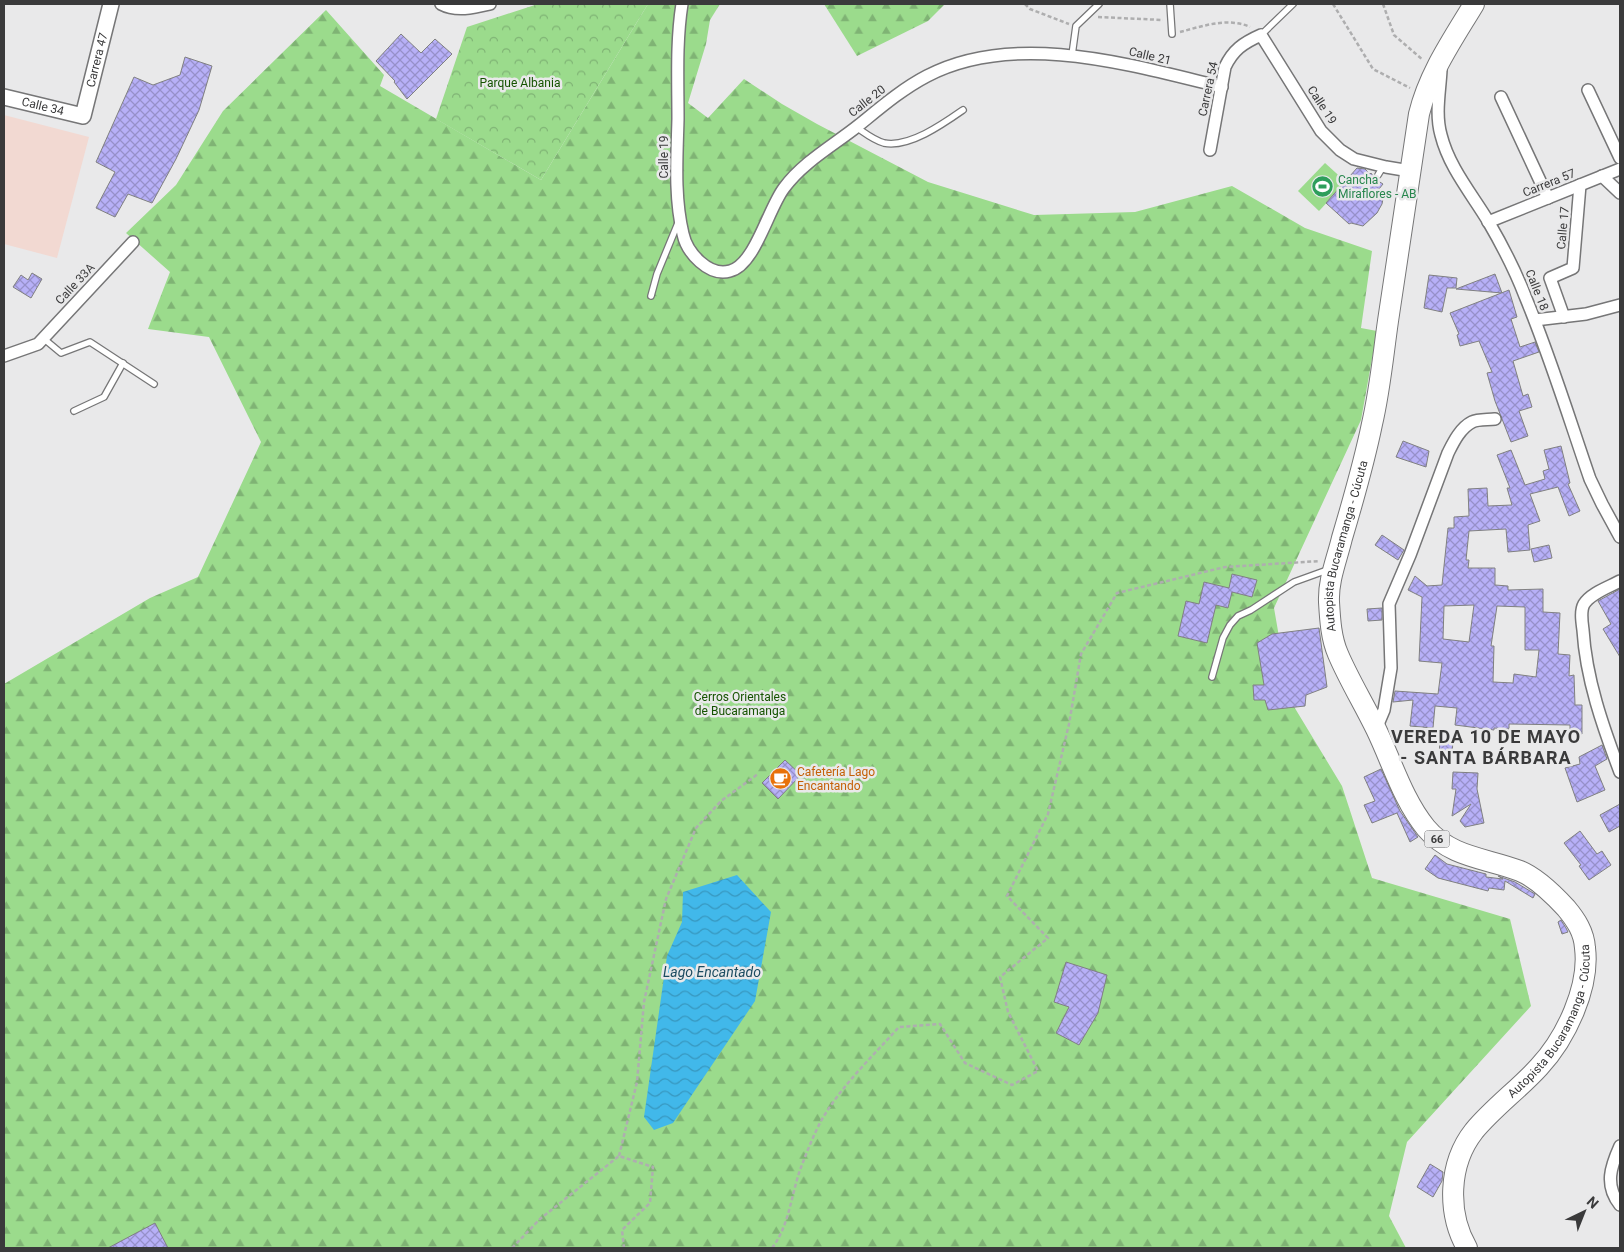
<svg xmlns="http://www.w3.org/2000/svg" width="1624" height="1252" font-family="Roboto,sans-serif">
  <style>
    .education { fill: #f2d9d2 }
    .green { fill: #9bdb8c }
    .forest { fill: url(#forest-firs) }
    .park { fill: url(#park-crowns) }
    .water { fill: url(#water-waves) }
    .building { fill: url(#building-cross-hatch); stroke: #808081; fill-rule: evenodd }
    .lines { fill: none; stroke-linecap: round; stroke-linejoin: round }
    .service-casing { stroke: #767677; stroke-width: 8 }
    .minor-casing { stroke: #767677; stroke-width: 14 }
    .tertiary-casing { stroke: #767677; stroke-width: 18 }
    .trunk-casing { stroke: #767677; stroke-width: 22 }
    .path { stroke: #aeaeaf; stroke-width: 2.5; stroke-dasharray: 4 2.5; stroke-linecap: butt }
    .service { stroke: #fff; stroke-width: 5.5 }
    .minor { stroke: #fff; stroke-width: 11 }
    .tertiary { stroke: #fff; stroke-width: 15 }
    .trunk { stroke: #fff; stroke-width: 20 }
    .labels { text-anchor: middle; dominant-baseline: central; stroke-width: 5; stroke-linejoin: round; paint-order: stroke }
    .shield { fill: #e9e9ea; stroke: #6e6e70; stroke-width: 1 }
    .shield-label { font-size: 11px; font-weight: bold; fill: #3a3a3b }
    .street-label { font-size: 12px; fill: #3a3a3b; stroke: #e9e9ea }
    .park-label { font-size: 12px; fill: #155300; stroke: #e9e9ea }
    .leisure-label { font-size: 12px; fill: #27864d; stroke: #e9e9ea; text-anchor: start }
    .food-label { font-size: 12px; fill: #c56008; stroke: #e9e9ea; text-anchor: start }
    .water-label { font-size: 14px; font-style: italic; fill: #1b4b60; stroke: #e9e9ea }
    .district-label { font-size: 18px; font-weight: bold; letter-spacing: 1px; fill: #3a3a3b; stroke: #e9e9ea }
  </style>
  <defs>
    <pattern id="forest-firs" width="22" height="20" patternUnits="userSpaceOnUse" patternTransform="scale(1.25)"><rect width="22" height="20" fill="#9bdb8c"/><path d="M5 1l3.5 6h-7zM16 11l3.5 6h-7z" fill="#7fb374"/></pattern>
    <pattern id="park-crowns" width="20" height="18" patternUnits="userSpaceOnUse" patternTransform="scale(1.25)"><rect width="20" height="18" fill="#9bdb8c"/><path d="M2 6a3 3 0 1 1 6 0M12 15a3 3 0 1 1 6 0" fill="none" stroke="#7fb374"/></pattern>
    <pattern id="water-waves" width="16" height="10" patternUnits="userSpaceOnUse" patternTransform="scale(1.25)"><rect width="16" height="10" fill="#41b8ea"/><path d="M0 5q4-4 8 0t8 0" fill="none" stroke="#3797bf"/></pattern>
    <pattern id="building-cross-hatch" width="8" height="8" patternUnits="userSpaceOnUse" patternTransform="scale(1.25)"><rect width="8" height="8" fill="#b7b0f7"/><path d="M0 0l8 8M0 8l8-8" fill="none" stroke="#9690c9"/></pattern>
  </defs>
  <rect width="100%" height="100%" fill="#e9e9ea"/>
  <path class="education" d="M4,115L89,137L57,258L4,244Z"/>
  <path class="green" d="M1325,163L1346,182L1319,211L1298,191Z"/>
  <g class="forest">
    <path d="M648,4H720L710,20L706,44L688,103L708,118L744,79L782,104L817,124L928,182L1034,215L1135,212L1232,186L1305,228L1372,251L1361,328L1377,331L1361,420L1274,608L1290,700L1342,786L1372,878L1510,919L1531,1006L1407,1142L1389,1216L1406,1248H4V684L150,598L198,577L261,442L209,337L148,329L170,272L126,233L176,185L223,111L326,10L384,75L380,86L541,180Z"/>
    <path d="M824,4H945L928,21L857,56Z"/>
  </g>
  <path class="park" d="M538,4H648L541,180L436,119L467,27Z"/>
  <path class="water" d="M737,875L771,912L755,1001L673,1123L654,1130L644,1117L667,956L682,922L683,892Z"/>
  <g class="building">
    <path d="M401,34L421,53L435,39L452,54L407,99L394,82L395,81L376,61Z"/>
    <path d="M185,57L212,66L199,110L176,159L152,203L128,194L115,217L96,208L115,172L96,162L134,77L153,85L180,75Z"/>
    <path d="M1357,168L1365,169L1370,174L1371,173L1375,179L1383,184L1379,189L1381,191L1379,197L1383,199L1382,204L1377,213L1363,226L1351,223L1349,224L1326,203Z"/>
    <path d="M32,273L42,279L31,298L13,287L21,275L28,280Z"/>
    <path d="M1495,274L1502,293L1456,289Z"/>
    <path d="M1429,275L1457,278L1456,288H1447L1442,312L1424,308Z"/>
    <path d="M1509,290L1517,317L1511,319L1520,347L1535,342L1539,352L1513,361L1523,396L1528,394L1532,407L1519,411L1528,436L1511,442L1495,401L1487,373L1492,372L1479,341L1460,346L1457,335L1459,334L1450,313Z"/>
    <path d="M1403,441L1429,451L1426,467L1396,457Z"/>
    <path d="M1561,446L1570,483L1568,484L1580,511L1569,516L1558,487L1530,494L1540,521L1528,525L1530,550L1508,552L1506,529L1469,531L1466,560H1469L1468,568H1495V585L1508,586V590L1543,589V612L1560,613L1558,654L1570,655L1569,676L1574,675L1575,705H1582V734H1570V725L1509,724V729L1494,728V730L1455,725L1457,708L1435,706L1433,728L1410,726L1413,700L1393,702L1395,691L1438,694L1442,663L1419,661L1422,597L1408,590L1415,576L1427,586L1442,585L1448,528H1454V517L1469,516L1468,489L1487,488L1488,506L1512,505L1507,488H1510L1497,455L1511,450L1525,485L1545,479L1543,471L1549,469L1544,450ZM1474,605L1469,642L1443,639L1444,606ZM1497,606L1525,607V650H1539L1536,677L1514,674L1513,683L1493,682L1494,646H1491Z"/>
    <path d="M1382,535L1404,550L1398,560L1375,545Z"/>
    <path d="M1549,545L1552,558L1534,562L1531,549Z"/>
    <path d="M1232,574L1257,580L1252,597L1232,592L1228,608L1216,605L1207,643L1178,636L1186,601L1199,604L1204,582L1229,588Z"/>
    <path d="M1620,589V657L1603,629L1611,624L1598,601Z"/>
    <path d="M1382,608V620L1368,621L1367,609Z"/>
    <path d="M1319,628L1327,687L1306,695L1305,706L1268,710L1265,700H1254L1253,685H1264L1257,643L1272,634Z"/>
    <path d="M1440,737H1453L1452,759L1439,760Z"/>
    <path d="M1602,745L1607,759L1595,766L1605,790L1577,802L1565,768L1580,764L1579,757Z"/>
    <path d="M785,760L801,775L778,799L762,783Z"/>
    <path d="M1381,769L1400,811L1418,837L1410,842L1397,813L1372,823L1364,805L1375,801L1364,777Z"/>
    <path d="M1453,772L1478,773L1477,789L1484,823L1465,827L1460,821L1471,804L1452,816L1456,789H1452Z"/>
    <path d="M1620,804V826L1609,832L1600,815Z"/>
    <path d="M1580,831L1597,854L1602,851L1611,865L1589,880L1579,866L1581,865L1564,843Z"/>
    <path d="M1435,855L1447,864L1486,874V877L1503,879L1498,876L1515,882L1535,894L1533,898L1505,881L1504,890L1489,888L1488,891L1438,878L1425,869Z"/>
    <path d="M1561,920L1566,928L1568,932L1562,934L1558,922Z"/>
    <path d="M1066,962L1107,975L1098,1013L1079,1045L1056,1033L1069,1007L1054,1002Z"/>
    <path d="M1430,1164L1443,1172L1442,1181L1433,1197L1417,1187Z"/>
    <path d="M155,1223L168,1248H108Z"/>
  </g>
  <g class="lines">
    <defs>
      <g id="service">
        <path d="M1170,4L1172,34"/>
        <path d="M1261,35L1293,4"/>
        <path d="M1072,55L1076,26L1099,4"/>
        <path d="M856,127C865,133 873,140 884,143C909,148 943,124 963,110"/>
        <path d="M1378,175L1381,170L1386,167"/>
        <path d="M651,296L657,274L678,223"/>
        <path d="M43,338L61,353L90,342L154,384"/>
        <path d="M74,411L104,397L123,363"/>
        <path d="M1212,677L1223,638L1230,625L1238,616L1251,610L1294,582L1330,569"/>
      </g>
      <g id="minor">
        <path d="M441,4C456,12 473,8 490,4"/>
        <path d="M682,4C676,42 678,80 678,119C677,157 674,197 683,234C687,253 709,277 730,271C755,265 768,209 784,188C803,162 834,145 859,125C880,108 902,89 927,76C1015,30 1131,65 1222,87"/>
        <path d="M1441,70C1440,91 1435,114 1441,135C1449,167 1471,193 1488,221C1502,245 1515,270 1525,296C1550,356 1569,418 1590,479L1602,504L1620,537"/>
        <path d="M1588,90L1620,158"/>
        <path d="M1501,97L1548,198"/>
        <path d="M1210,150L1225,67C1233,50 1243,43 1261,35L1321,131L1340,150L1354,159L1386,167L1410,171"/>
        <path d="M1602,176L1620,193"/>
        <path d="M1488,222L1620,169"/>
        <path d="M1564,317L1550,278L1573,268L1580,185"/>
        <path d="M1535,320L1586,314L1620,305"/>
        <path d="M4,356L38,344L133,242"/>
        <path d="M1620,581C1609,587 1591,593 1584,604C1580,611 1582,622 1583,630C1586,679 1603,727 1620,772"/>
        <path d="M1376,729L1384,710L1391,668L1389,604L1410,555L1448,453C1453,443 1460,428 1472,422C1478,419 1488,420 1495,419"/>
        <path d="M1620,1146C1611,1166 1604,1185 1620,1205"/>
      </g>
      <g id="tertiary">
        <path id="s1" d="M4,97L83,116L111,4"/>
      </g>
      <g id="trunk">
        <path id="s2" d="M1467,1248C1447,1213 1448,1164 1474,1131C1493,1108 1519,1089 1539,1067C1566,1038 1590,987 1585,948C1584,932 1576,920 1566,908C1553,894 1537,878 1520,871C1487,858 1451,858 1426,828C1403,800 1392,762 1376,729C1364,704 1349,680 1338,654C1331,638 1330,619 1329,602C1328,580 1337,559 1342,538C1353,501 1364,463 1372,424C1380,390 1383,356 1388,321C1398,252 1409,183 1419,114C1429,73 1453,39 1474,4"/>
      </g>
    </defs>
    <use href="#service" class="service-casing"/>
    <use href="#minor" class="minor-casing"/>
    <use href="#tertiary" class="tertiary-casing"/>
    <use href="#trunk" class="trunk-casing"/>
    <g class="path">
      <path d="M1025,4L1030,9L1069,24"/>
      <path d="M1333,4L1373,69L1410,88"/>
      <path d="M1383,4L1394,35L1423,60"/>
      <path d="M1098,17L1163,20"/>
      <path d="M1180,32C1203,26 1228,17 1250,27"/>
      <path d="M619,1156L637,1082L644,1002L666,899L696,828L721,801L758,774"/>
      <path d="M512,1248L540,1219L619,1156L653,1167L650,1203L622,1230L624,1248"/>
      <path d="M772,1248C789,1226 791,1196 800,1170C806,1154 813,1136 821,1121C841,1086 872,1057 899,1027L940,1024L965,1063L1012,1085L1038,1071L1008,1012L1000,977L1048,938L1007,896L1048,814L1069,724L1081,654L1117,593L1225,567L1320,561"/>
    </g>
    <use href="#service" class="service"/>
    <use href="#minor" class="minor"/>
    <use href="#tertiary" class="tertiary"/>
    <use href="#trunk" class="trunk"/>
  </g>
  <defs>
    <symbol id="stadium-disc" viewBox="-11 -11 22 22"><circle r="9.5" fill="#2e9e5b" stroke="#e9e9ea"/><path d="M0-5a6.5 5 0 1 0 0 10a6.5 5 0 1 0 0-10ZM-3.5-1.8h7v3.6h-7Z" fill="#fff"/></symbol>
    <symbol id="cafe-disc" viewBox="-11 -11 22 22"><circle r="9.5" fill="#e8710a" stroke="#e9e9ea"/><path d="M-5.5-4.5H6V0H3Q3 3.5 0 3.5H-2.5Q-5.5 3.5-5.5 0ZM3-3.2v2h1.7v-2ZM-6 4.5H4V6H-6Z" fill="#fff"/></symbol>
  </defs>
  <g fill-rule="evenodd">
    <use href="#stadium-disc" x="1310" y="174" width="25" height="25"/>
    <use href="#cafe-disc" x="768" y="766" width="25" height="25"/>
  </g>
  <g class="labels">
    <rect class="shield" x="1424.5" y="830.5" width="25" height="17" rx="4"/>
    <g class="shield-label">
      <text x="1437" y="839">66</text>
    </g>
    <g class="street-label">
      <text transform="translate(1150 56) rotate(13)">Calle 21</text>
      <text stroke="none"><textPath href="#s1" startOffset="139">Carrera 47</textPath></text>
      <text transform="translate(1208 89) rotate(-78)">Carrera 54</text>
      <text transform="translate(867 101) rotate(-38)">Calle 20</text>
      <text transform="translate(1322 105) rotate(57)">Calle 19</text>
      <text stroke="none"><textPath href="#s1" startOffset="40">Calle 34</textPath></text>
      <text transform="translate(664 157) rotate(-90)">Calle 19</text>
      <text transform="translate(1549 183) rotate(-22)">Carrera 57</text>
      <text transform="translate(1563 228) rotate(-85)">Calle 17</text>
      <text transform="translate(75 284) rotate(-47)">Calle 33A</text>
      <text transform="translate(1537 290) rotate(68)">Calle 18</text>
      <text stroke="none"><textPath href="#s2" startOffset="862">Autopista Bucaramanga - Cúcuta</textPath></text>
      <text stroke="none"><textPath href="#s2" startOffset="262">Autopista Bucaramanga - Cúcuta</textPath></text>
    </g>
    <g class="park-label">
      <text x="520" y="83">Parque Albania</text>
      <text x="740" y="697">Cerros Orientales<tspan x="740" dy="14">de Bucaramanga</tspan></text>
    </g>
    <g class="leisure-label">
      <text x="1338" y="180">Cancha<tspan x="1338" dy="14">Miraflores - AB</tspan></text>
    </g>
    <g class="food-label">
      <text x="797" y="772">Cafetería Lago<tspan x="797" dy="14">Encantando</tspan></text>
    </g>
    <g class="water-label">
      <text x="712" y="972">Lago Encantado</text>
    </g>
    <g class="district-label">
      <text x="1486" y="736">VEREDA 10 DE MAYO<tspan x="1486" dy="21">- SANTA BÁRBARA</tspan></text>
    </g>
  </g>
  <rect width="1624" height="1252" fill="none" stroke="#3a3a3b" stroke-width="10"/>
  <g transform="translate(1584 1212) rotate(43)" stroke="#e9e9ea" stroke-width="4" paint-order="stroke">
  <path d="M0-4L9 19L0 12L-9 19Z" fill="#3a3a3b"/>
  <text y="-8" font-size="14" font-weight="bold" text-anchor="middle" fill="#3a3a3b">N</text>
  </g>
</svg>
